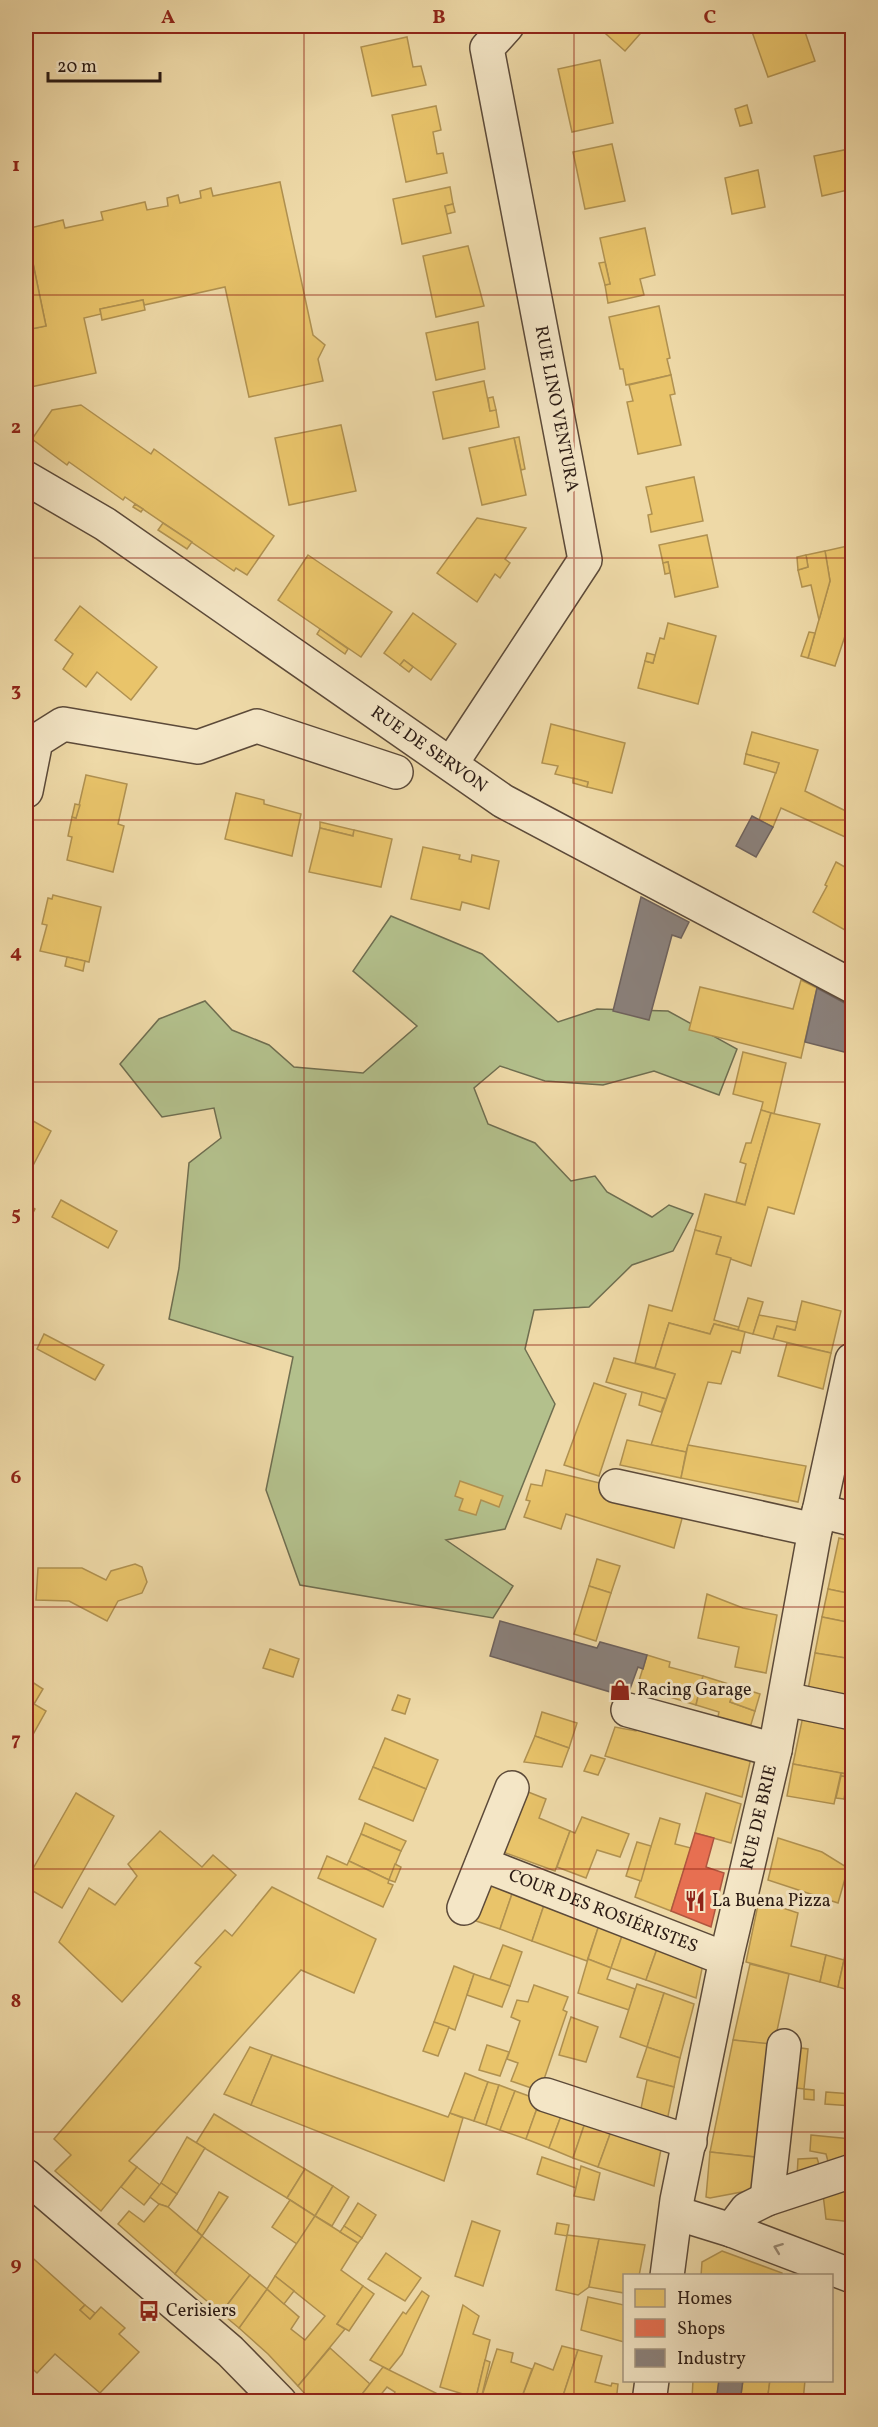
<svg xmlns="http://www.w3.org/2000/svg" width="878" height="2427" font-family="Vollkorn,serif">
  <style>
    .green { fill: #b3c08c; stroke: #6f6e50; stroke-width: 1.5 }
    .homes { fill: #e9c46a; stroke: #b09150; stroke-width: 1.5 }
    .shops { fill: #e76f51; stroke: #af563f; stroke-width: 1.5 }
    .industry { fill: #8a817c; stroke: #6e625d; stroke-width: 1.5 }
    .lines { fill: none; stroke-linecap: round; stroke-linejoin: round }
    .minor-casing { stroke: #5c4a39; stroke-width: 36 }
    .tertiary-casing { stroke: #5c4a39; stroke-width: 36 }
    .minor { stroke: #f4e6c6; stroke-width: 33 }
    .tertiary { stroke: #f4e6c6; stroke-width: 33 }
    .oneway { stroke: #9a8b76 }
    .grid { fill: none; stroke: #8f2418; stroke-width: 1.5; stroke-opacity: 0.55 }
    .labels { text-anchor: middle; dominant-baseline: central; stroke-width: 6; stroke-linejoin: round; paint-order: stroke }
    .street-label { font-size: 18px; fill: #2b1b14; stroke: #f4e6c6 }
    .poi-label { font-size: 18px; fill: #2b1b14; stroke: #f4e6c6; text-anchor: start }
    .neatline { fill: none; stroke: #8f2418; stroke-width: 2 }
    .grid-label { font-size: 20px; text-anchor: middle; font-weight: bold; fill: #8f2418 }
  </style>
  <rect width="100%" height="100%" fill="#eed9a7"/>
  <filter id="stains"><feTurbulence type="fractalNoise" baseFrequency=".00333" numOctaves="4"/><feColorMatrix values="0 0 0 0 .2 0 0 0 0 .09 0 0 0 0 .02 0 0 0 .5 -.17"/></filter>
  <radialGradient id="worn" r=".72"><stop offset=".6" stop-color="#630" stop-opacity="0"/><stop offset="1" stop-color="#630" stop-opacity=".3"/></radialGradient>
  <path class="green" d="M391,916L482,954L558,1022L597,1009L668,1011L737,1049L719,1095L654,1071L603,1085L545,1081L500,1066L474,1088L488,1124L535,1143L571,1181L595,1176L607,1192L652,1217L669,1205L693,1214L673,1251L632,1265L589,1307L534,1310L525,1349L555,1404L505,1529L446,1540L513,1586L493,1618L300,1585L266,1490L293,1357L169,1319L179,1268L189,1163L221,1138L214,1108L162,1117L120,1064L159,1019L205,1001L232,1030L269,1045L294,1067L363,1073L417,1026L353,971Z"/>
  <g class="homes">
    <path d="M597,26H647L625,51Z"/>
    <path d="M750,26H803L815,61L768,77Z"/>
    <path d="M407,37L413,67L421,66L426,85L372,96L361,47Z"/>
    <path d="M600,60L613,123L572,132L558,69Z"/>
    <path d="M747,105L752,123L740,126L735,109Z"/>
    <path d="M436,106L441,130L433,132L437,154L443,153L447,173L406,182L392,115Z"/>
    <path d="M612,144L625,201L585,209L573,152Z"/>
    <path d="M849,149L852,166V189L822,196L814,156Z"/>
    <path d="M758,170L765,207L732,214L725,178Z"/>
    <path d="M280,182L313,335L325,345L318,359L323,381L249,397L225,287L144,305L143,300L100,309L101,314L84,318L96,373L26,388V330L46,326L26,229L63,220L65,228L103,220L101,212L145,202L147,210L168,206L167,198L178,195L180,203L201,198L200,191L211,188L213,196Z"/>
    <path d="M450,187L453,204L445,206L451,233L402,244L393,199Z"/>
    <path d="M453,204L455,212L447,214L445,206Z"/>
    <path d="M645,228L655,275L640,279L644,295L608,303L605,285L610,284L600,238Z"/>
    <path d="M26,230L46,326L26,330Z"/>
    <path d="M468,246L484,306L436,317L423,256Z"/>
    <path d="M605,262L610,284L605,285L599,263Z"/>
    <path d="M143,300L145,310L102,320L100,309Z"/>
    <path d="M659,306L670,358L667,359L671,375L626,385L623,369H620L609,317Z"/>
    <path d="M478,322L485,369L436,380L426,333Z"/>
    <path d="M671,375L675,394L670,395L681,445L638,454L627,402L633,401L629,385Z"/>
    <path d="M484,381L490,411L496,410L499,427L443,439L433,392Z"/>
    <path d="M493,397L496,410L490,411L488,398Z"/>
    <path d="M81,405L151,454L154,449L274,536L247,575L236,568L234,571L125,497L123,500L69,462L67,465L32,439L52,410Z"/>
    <path d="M341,425L356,491L289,505L275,438Z"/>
    <path d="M519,437L525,469L521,470L514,438Z"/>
    <path d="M514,438L526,495L482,505L469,448Z"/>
    <path d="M694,477L703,521L651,532L648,515L652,514L646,487Z"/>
    <path d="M135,504L143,509L141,512L133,507Z"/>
    <path d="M477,518L526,528L505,559L510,563L500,578L495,574L477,602L437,573Z"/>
    <path d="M163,523L192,542L187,549L158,530Z"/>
    <path d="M707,535L718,587L675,597L668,562L663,563L659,545Z"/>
    <path d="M852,545V615L835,666L808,658L830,581L825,551Z"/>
    <path d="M825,551L830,581L819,620L811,585L802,587L798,570L808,567L806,555Z"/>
    <path d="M308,555L392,612L361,657L278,600Z"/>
    <path d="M806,555L808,567L798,570L797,557Z"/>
    <path d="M668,562L670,573L665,574L663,563Z"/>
    <path d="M80,606L157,667L131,700L97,672L86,687L63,669L73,654L55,640Z"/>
    <path d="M413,613L456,644L431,680L404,660L400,665L384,653Z"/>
    <path d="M668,623L716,636L698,704L638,688L645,661L653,663L660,638L664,639Z"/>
    <path d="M320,629L348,649L345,654L317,634Z"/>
    <path d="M809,632L815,633L808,658L801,656Z"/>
    <path d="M647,653L655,655L653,663L645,661Z"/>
    <path d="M404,660L413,667L409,672L400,665Z"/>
    <path d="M551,724L625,743L612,793L587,787L588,782L555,774L558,766L542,763Z"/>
    <path d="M752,732L818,750L805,791L852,814V840L781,808L773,827L759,820L779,763L746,754Z"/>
    <path d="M746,754L779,763L776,773L744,764Z"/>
    <path d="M86,775L127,784L118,824L124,826L113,872L67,860L72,837L68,836L72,817L76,818Z"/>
    <path d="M573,778L588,782L587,787L573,783Z"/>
    <path d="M236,793L264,800V804L301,814L292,856L225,839Z"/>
    <path d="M75,804L80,805L76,818L72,817Z"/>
    <path d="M320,822L354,830L353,836L320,828Z"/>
    <path d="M320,828L353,836L354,830L392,839L381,887L309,872Z"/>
    <path d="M423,847L460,855L459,859L471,862L472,855L499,861L489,909L462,902L460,910L411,899Z"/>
    <path d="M836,862L852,871V934L813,912L827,886L825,885Z"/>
    <path d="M53,895L101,907L89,962L40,951L47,925L42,924L48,898L52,899Z"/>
    <path d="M67,957L85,961L83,971L65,966Z"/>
    <path d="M801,980L817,988L801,1058L689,1030L700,987L793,1009Z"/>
    <path d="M743,1052L786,1063L774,1114L761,1110L763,1102L733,1094Z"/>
    <path d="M761,1110L771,1113L745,1205L736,1202L746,1164L740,1162L746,1143H751Z"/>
    <path d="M771,1113L820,1124L794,1214L768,1207L751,1266L716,1254L721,1237L695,1230L705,1194L745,1205Z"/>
    <path d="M26,1117L51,1131L26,1179Z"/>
    <path d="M61,1200L117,1231L108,1248L52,1217Z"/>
    <path d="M26,1203L35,1209L26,1226Z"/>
    <path d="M695,1230L721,1237L716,1254L731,1258L714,1320L739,1327L738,1330L714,1324L710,1334L669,1323L655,1368L635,1363L649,1305L672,1311Z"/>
    <path d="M748,1298L763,1302L753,1334L738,1330Z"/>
    <path d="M802,1301L841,1311L831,1353L773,1339L777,1326L795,1330Z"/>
    <path d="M759,1315L797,1322L795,1330L777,1326L773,1339L753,1334Z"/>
    <path d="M669,1323L710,1334L714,1324L745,1332L740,1353L732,1351L721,1384L708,1382L686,1452L651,1445L675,1374L655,1368Z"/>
    <path d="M44,1334L104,1365L95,1380L37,1349Z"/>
    <path d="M787,1343L831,1353L823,1389L778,1376Z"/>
    <path d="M614,1358L675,1374L666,1399L606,1382Z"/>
    <path d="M594,1383L626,1394L599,1476L564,1465Z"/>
    <path d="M642,1392L666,1399L661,1412L639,1405Z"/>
    <path d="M627,1440L686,1452L681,1478L620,1465Z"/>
    <path d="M688,1445L806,1466L798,1502L681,1478Z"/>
    <path d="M852,1465V1493H849Z"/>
    <path d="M546,1470L686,1504L674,1548L566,1514L561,1529L524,1517L530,1501L526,1500L531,1484L542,1486Z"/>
    <path d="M460,1481L503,1496L499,1507L481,1500L476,1515L459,1510L463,1499L455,1496Z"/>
    <path d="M839,1538L852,1541V1594L828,1589Z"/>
    <path d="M597,1559L620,1566L611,1593L589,1586Z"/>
    <path d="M135,1564L142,1567L147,1582L142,1593L118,1601L107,1621L69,1601L36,1600L38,1568H82L106,1580L111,1571Z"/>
    <path d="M589,1586L611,1593L596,1641L574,1634Z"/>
    <path d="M828,1589L852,1594V1623L822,1617Z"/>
    <path d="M707,1594L743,1608L777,1615L766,1673L735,1667L739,1647L698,1638Z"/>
    <path d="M822,1617L852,1623V1659L815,1653Z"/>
    <path d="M270,1649L299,1659L293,1677L263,1668Z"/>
    <path d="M815,1653L852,1659L845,1701L807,1695Z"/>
    <path d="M647,1655L670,1662L669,1667L703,1676L696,1705L660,1694V1690L638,1684Z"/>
    <path d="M703,1676L735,1686L730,1702L755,1711L749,1731L717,1721L719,1712L696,1705Z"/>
    <path d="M26,1678L43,1689L34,1704L46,1711L26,1747Z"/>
    <path d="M735,1686L760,1694L755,1711L730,1702Z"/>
    <path d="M398,1695L410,1699L405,1714L392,1710Z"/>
    <path d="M542,1712L577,1723L569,1748L535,1736Z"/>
    <path d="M803,1716L852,1725V1775L793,1764Z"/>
    <path d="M638,1726L751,1758L742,1797L605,1756L615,1727L636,1731Z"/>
    <path d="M535,1736L569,1748L562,1767L524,1762Z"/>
    <path d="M385,1738L438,1760L426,1789L373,1767Z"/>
    <path d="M591,1755L605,1759L598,1775L584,1771Z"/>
    <path d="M793,1764L841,1773L834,1804L787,1796Z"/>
    <path d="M373,1767L426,1789L413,1821L359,1799Z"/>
    <path d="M841,1773L852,1775V1801L844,1799L848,1777L841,1776Z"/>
    <path d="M841,1776L848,1777L844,1799L836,1798Z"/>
    <path d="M523,1790L546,1799L539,1818L570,1831L555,1871L495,1849Z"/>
    <path d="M76,1793L114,1816L62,1908L26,1887V1881Z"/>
    <path d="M706,1793L741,1804L731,1843L695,1833Z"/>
    <path d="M582,1817L629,1834L620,1857L597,1850L586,1878L557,1867L570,1831L575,1833Z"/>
    <path d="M660,1818L680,1824L675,1844L691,1848L671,1911L635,1897Z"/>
    <path d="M365,1823L406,1841L401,1851L361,1834Z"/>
    <path d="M852,1827V1849H848Z"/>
    <path d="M160,1831L202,1867L213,1855L236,1875L122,2002L59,1942L89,1888L115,1905L137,1876L128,1864Z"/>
    <path d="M361,1834L401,1851L389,1880L349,1861Z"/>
    <path d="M778,1838L822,1852L848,1868L838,1903L768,1880Z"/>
    <path d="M637,1842L651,1846L641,1881L626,1876Z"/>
    <path d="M327,1856L347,1865L349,1861L389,1880L388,1883L393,1885L383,1907L318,1878Z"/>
    <path d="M395,1864L401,1867L395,1882L389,1880Z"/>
    <path d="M484,1880L513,1891L500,1929L470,1919Z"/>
    <path d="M272,1887L376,1939L354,1993L301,1970L129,2161L137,2167L101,2211L55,2171L71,2155L54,2139L201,1967L195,1963L225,1930L232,1936Z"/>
    <path d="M513,1891L545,1902L532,1941L500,1929Z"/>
    <path d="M759,1900L798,1913L791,1946L826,1955L820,1982L746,1962Z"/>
    <path d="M545,1902L600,1922L587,1961L532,1941Z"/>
    <path d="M600,1922L624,1930L611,1968L588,1959Z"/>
    <path d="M852,1923V1962L844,1960Z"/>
    <path d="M624,1930L659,1943L646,1980L611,1968Z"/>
    <path d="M659,1943L704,1959L696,1998L646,1980Z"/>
    <path d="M503,1945L522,1952L510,1986L490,1979Z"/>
    <path d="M826,1955L844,1960L838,1987L820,1982Z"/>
    <path d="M588,1959L611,1968L607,1979L635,1989L629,2010L578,1993Z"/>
    <path d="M844,1960L852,1962V1991L838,1987Z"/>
    <path d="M750,1964L789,1974L774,2045L733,2040Z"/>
    <path d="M454,1966L474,1974L455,2030L434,2022Z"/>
    <path d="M474,1974L510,1986L502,2007L467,1995Z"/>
    <path d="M637,1984L664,1993L647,2047L620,2037Z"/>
    <path d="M534,1985L568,1997L563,2010L567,2012L540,2091L511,2081L518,2063L507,2059L520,2021L511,2017L517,2000L528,2002Z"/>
    <path d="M664,1993L694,2004L680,2058L647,2047Z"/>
    <path d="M571,2017L598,2027L586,2062L559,2055Z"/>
    <path d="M434,2022L449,2027L438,2056L423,2051Z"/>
    <path d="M733,2040L772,2044L764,2080L755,2157L710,2152Z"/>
    <path d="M487,2045L509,2052L500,2076L479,2070Z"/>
    <path d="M250,2047L272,2055L251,2105L224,2094Z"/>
    <path d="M647,2047L680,2058L674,2087L637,2077Z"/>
    <path d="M794,2047L808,2049L804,2089L788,2087Z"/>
    <path d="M272,2055L448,2117L450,2113L463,2118L444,2181L251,2105Z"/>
    <path d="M465,2073L488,2082L474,2121L450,2113Z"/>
    <path d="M647,2080L674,2087L667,2121L640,2113Z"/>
    <path d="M488,2082L499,2085L486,2125L474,2121Z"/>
    <path d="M499,2085L515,2091L500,2130L486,2125Z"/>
    <path d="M804,2089L814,2090V2100L804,2099Z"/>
    <path d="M515,2091L540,2100L526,2139L500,2130Z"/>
    <path d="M826,2092L852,2094V2106L825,2104Z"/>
    <path d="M540,2100L564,2108L549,2148L526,2139Z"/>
    <path d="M564,2108L587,2117L573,2158L549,2148Z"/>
    <path d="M214,2114L305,2169L287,2198L196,2143Z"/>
    <path d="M587,2117L613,2126L598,2167L573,2158Z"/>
    <path d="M613,2126L662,2144L654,2186L598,2167Z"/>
    <path d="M811,2135L851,2139L850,2163L830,2169L826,2154L810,2151Z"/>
    <path d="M187,2137L205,2148L177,2194L161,2183Z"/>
    <path d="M710,2152L755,2157L752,2190L710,2198L706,2197Z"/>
    <path d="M542,2157L580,2170L576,2188L537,2174Z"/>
    <path d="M817,2158L821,2171L797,2177L798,2159Z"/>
    <path d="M581,2166L600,2173L594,2200L574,2196Z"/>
    <path d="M137,2167L160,2185L144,2205L121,2187Z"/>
    <path d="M305,2169L333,2186L315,2216L287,2198Z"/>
    <path d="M161,2183L177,2194L168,2207L159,2204L150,2197Z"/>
    <path d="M333,2186L349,2197L332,2226L315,2216Z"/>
    <path d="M852,2186V2222L826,2219L823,2194Z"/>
    <path d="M219,2192L228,2197L202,2236L197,2231Z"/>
    <path d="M290,2200L315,2216L297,2244L272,2227Z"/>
    <path d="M358,2203L376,2215L362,2238L344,2226Z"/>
    <path d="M159,2204L168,2207L202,2236L175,2274L118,2224L129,2211L144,2222Z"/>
    <path d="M315,2216L358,2243L341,2270L363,2286L337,2324L345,2329L298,2386L268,2354L239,2328L267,2289L299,2317L291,2329L305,2340L325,2316L275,2276Z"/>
    <path d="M472,2221L500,2231L483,2286L455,2276Z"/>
    <path d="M557,2223L569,2225L567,2236L555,2234Z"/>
    <path d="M344,2226L362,2238L358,2243L340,2232Z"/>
    <path d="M567,2235L599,2239L589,2287L578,2295L556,2290Z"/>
    <path d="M202,2236L250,2275L221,2313L175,2274Z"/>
    <path d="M599,2239L645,2245L639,2276H624V2293L589,2287Z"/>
    <path d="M722,2251L782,2273V2276H701L702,2262Z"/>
    <path d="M26,2252L85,2305L80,2310L90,2319L101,2307L125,2328L119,2334L139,2352L100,2393L55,2354L37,2373L26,2363Z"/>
    <path d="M386,2253L421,2278L405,2301L368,2279Z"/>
    <path d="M250,2275L267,2289L239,2328L221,2313Z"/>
    <path d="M275,2276L294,2291L284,2304L267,2289Z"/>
    <path d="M363,2286L374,2294L349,2331L337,2324Z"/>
    <path d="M422,2291L429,2296L402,2354L389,2370L370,2360L403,2312L406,2314Z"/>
    <path d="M588,2297L624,2305V2342L581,2330Z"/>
    <path d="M85,2305L95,2313L90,2319L80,2310Z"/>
    <path d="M463,2305L479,2316L473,2334L490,2340L476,2398L440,2387Z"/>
    <path d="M562,2346L578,2350L561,2402H520L535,2363L553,2370Z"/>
    <path d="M330,2348L370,2384L356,2402H312L298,2386Z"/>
    <path d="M497,2349L513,2353L511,2362L532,2369L520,2402H498L482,2396Z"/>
    <path d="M578,2350L602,2356L595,2382L611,2386L612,2383L618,2384L616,2402H561Z"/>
    <path d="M485,2360L490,2362L481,2399L476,2398Z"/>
    <path d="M383,2367L446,2398L444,2402H390L395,2392L387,2387L375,2402H356Z"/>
    <path d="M693,2380H719L716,2402L692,2399Z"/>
    <path d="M743,2380H770L767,2402H740Z"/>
    <path d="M770,2380H805L803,2402H767Z"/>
  </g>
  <path class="shops" d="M695,1833L714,1838L706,1867L724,1873L711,1927L671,1911Z"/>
  <g class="industry">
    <path d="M752,816L773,827L756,857L736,846Z"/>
    <path d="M641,897L689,922L681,938L672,935L649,1020L613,1011Z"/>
    <path d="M817,988L852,1007V1054L805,1042Z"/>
    <path d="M500,1621L597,1648L600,1642L647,1655L643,1669L638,1667L627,1697L490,1656Z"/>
    <path d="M719,2380H743L740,2402H716Z"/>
  </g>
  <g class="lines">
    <defs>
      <g id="minor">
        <path id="s1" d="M26,478L105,524L503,801L852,986"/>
        <path d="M451,764L585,560L487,48L507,26"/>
        <path d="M26,791L36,741L63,724L198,747L257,726L396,772"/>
        <path d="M616,1486L815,1530"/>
        <path d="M819,1511L852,1519"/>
        <path d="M785,1699L852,1713"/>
        <path d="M628,1710L775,1750"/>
        <path id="s2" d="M482,1864L726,1959"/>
        <path d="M464,1908L512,1788"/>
        <path d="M546,2095L690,2142"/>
        <path d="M767,2199L784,2046"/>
        <path d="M731,2230L747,2209L767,2199L852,2171"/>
      </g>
      <g id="tertiary">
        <path d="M26,2176L230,2351L280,2402"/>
        <path d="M676,2213L731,2230L852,2276"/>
        <path id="s3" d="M667,2276L677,2200L726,1959L775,1750L815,1530L852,1360"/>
        <path d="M649,2402L652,2380"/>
      </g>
    </defs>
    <use href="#minor" class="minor-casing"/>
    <use href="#tertiary" class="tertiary-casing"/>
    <use href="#minor" class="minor"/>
    <use href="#tertiary" class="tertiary"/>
  </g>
  <defs><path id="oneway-chevron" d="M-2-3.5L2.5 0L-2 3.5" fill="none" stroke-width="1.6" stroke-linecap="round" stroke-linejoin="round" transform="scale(1.5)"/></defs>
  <use class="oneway" href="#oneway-chevron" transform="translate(778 2248) rotate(-159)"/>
  <path class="grid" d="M304,26V2402M574,26V2402M26,295H852M26,558H852M26,820H852M26,1082H852M26,1345H852M26,1607H852M26,1869H852M26,2132H852"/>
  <defs>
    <symbol id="shop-bare" viewBox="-9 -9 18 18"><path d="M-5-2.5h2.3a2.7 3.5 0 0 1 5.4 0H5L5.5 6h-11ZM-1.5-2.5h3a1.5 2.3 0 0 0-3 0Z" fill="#8f2418" stroke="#f4e6c6" stroke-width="2.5" paint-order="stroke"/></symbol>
    <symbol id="restaurant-bare" viewBox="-9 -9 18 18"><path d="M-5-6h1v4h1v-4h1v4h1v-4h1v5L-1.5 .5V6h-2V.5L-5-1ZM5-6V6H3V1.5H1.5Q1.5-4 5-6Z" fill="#8f2418" stroke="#f4e6c6" stroke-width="2.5" paint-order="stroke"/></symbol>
    <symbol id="bus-bare" viewBox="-9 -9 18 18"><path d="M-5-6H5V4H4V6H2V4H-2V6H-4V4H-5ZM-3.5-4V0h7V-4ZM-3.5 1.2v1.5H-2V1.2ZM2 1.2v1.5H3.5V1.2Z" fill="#8f2418" stroke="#f4e6c6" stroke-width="2.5" paint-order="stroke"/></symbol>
  </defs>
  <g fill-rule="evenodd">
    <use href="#shop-bare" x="605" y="1675" width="30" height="30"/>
    <use href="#restaurant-bare" x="680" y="1886" width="30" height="30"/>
    <use href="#bus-bare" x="134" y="2296" width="30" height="30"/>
  </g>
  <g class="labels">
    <g class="street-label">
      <text transform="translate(556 409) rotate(79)">RUE LINO VENTURA</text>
      <text stroke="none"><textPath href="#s1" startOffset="486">RUE DE SERVON</textPath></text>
      <text stroke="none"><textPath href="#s3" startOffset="468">RUE DE BRIE</textPath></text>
      <text stroke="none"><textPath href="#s2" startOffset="130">COUR DES ROSIÉRISTES</textPath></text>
    </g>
    <g class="poi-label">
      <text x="637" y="1690">Racing Garage</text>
      <text x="712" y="1901">La Buena Pizza</text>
      <text x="166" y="2311">Cerisiers</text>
    </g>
  </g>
  <rect width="878" height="2427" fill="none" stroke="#eed9a7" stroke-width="66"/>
  <rect x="623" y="2274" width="210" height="108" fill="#f4e6c6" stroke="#a4957f" stroke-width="1.5"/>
  <rect x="635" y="2289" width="30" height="18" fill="#e9c46a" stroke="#a4957f" stroke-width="1.5"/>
  <text x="677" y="2304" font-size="18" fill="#2b1b14">Homes</text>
  <rect x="635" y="2319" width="30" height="18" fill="#e76f51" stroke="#a4957f" stroke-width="1.5"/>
  <text x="677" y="2334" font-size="18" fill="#2b1b14">Shops</text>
  <rect x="635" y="2349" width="30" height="18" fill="#8a817c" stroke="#a4957f" stroke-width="1.5"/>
  <text x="677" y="2364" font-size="18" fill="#2b1b14">Industry</text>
  <path d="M48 72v9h112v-9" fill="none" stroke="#2b1b14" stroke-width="3"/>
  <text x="57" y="72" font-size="18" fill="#2b1b14" stroke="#f4e6c6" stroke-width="4.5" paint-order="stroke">20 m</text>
  <rect x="33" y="33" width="812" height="2361" class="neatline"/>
  <g class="grid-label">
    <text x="168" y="23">A</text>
    <text x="439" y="23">B</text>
    <text x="710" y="23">C</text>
    <text x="16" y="171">1</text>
    <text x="16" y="433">2</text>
    <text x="16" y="696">3</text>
    <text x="16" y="958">4</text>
    <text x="16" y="1220">5</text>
    <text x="16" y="1483">6</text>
    <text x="16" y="1745">7</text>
    <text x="16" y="2007">8</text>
    <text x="16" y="2270">9</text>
  </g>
  <rect width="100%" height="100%" filter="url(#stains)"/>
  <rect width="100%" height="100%" fill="url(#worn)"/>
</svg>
